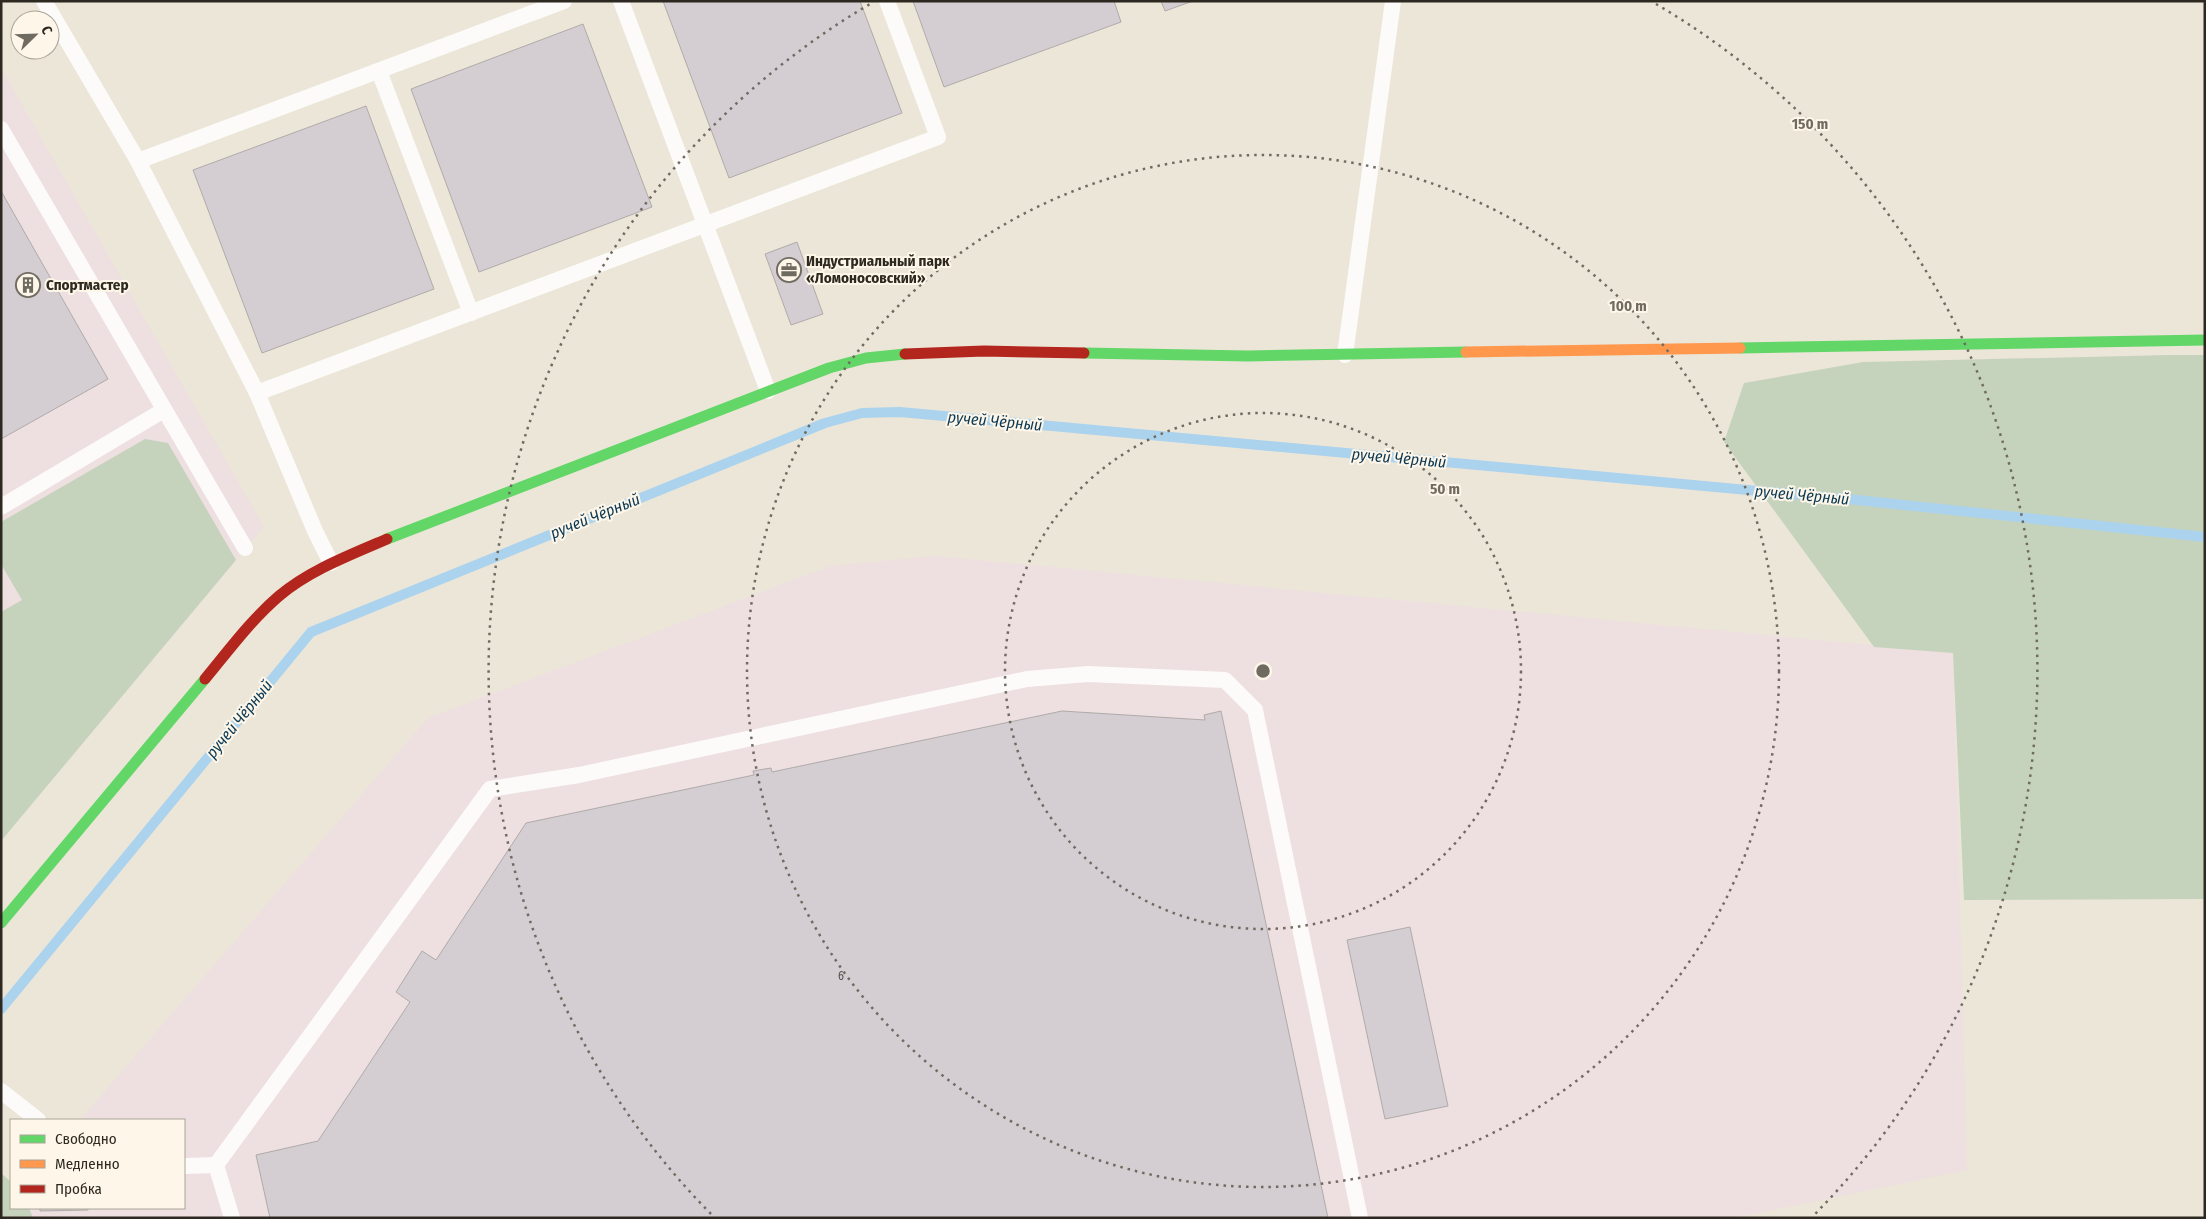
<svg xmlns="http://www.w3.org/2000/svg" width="2206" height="1219" font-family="'Fira Sans Condensed',sans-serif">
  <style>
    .industrial { fill: #eedfe1 }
    .green { fill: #c6d3bc }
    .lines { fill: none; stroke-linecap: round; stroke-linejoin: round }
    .stream { stroke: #acd3ed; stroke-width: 10 }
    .building { fill: #d4cdd2; stroke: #afaba9 }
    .lane { stroke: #fcfbf9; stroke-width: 16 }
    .fast { stroke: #63d668; stroke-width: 11 }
    .slow { stroke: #ff974d; stroke-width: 11 }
    .jam { stroke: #b3261e; stroke-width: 11 }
    .ring { fill: none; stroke: #706b61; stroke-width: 2.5; stroke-dasharray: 2.5 5 }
    .labels { text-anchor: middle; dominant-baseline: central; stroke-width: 4; stroke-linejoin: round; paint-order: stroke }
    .number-label { font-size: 12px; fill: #57524c }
    .poi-label { font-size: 15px; font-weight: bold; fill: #2d2920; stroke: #fef7e9; text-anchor: start }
    .water-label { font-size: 16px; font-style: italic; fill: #0b3955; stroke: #fef7e9 }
    .centre { fill: #706b61; stroke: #fef7e9; stroke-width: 2.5 }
    .ring-label { font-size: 15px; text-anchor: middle; font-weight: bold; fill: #706b61; stroke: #fef7e9; stroke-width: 4; stroke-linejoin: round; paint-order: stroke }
  </style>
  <rect width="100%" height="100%" fill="#ece6d9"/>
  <g class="industrial">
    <path d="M1,68L264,527L1,841Z"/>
    <path d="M935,556L1953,653L1967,1170L1734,1218H33L29,1208H184V1120H80L428,718L831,566Z"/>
  </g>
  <g class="green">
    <path d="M2169,355H2205V899L1964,900L1953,653L1874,647L1724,442L1744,383L1863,362Z"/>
    <path d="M145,439L168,443L236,560L1,841V612L22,600L1,564V522Z"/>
    <path d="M1,1173L11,1182V1208H29L33,1218H1Z"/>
  </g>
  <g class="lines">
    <path class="stream" d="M1,1009L311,632L825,423L862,413L900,412L1857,500L2205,537"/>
  </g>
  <g class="building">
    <path d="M663,1H860L902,113L729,178Z"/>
    <path d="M913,1H1114L1121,22L944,87Z"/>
    <path d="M1161,1H1193L1165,11Z"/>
    <path d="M583,24L652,207L479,272L411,89Z"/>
    <path d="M366,106L434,289L262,353L193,170Z"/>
    <path d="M1,191L108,379L1,439Z"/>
    <path d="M797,242L823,314L791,325L765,254Z"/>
    <path d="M1062,711L1205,720L1204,715L1221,711L1328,1218H270L256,1155L318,1141L410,1002L396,992L422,951L436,960L526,823L754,775L753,771L771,768L772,772Z"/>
    <path d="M1410,927L1448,1106L1385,1119L1347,940Z"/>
    <path d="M40,1208H88V1210L40,1211Z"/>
  </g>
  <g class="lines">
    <g class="lane">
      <path d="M44,1L138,161L257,393L315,531L331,563"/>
      <path d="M621,1L768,391"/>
      <path d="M379,71L471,313"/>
      <path d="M1,129L245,548"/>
      <path d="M138,161L564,1"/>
      <path d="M1345,355L1393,1"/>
      <path d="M257,393L938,137L887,1"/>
      <path d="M1,507L164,410"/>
      <path d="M1,1091L38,1120"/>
      <path d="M216,1165L490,789L579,775L1027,679L1088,674L1225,680L1255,710L1360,1218"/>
      <path d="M216,1165L232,1218"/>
      <path d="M184,1166L216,1165"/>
    </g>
    <g class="fast">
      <path d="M1740,348L2205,340"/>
      <path d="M1084,353L1248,356L1466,352"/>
      <path d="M387,539L829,368L866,358L905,354"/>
      <path d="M1,923L205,679"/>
    </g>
    <path class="slow" d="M1466,352L1740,348"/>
    <g class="jam">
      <path d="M905,354L984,351L1084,353"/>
      <path d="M205,679C229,650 251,620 279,596C310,570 350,555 387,539"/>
    </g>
  </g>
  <g class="ring">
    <circle cx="1263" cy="671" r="258"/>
    <circle cx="1263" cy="671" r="516"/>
    <path d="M711 1214A774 774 0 0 1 870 4M1656 4A774 774 0 0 1 1815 1214"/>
  </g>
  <defs>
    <symbol id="office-ring" viewBox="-11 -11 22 22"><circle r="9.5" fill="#fef7e9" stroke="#706b61" stroke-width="1.5"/><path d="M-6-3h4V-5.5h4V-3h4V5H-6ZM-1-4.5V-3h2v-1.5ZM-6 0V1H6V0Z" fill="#706b61"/></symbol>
    <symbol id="building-ring" viewBox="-11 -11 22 22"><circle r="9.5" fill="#fef7e9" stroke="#706b61" stroke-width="1.5"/><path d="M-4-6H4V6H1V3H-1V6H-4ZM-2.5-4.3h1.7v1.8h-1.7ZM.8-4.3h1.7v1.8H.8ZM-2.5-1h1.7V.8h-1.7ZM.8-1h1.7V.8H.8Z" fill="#706b61"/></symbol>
  </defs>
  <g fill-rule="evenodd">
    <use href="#office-ring" x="775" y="256" width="28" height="28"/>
    <use href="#building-ring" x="14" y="271" width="28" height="28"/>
  </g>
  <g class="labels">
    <g class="number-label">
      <text x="841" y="976">6</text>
    </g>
    <g class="poi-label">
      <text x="806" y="261">Индустриальный парк<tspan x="806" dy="17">«Ломоносовский»</tspan></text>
      <text x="46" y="285">Спортмастер</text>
    </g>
    <g class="water-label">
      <text transform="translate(995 421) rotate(5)">ручей Чёрный</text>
      <text transform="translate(1399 458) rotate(5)">ручей Чёрный</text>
      <text transform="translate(1802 495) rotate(5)">ручей Чёрный</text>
      <text transform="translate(595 516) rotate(-22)">ручей Чёрный</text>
      <text transform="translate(239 719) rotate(-51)">ручей Чёрный</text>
    </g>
  </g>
  <circle cx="1263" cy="671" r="8" class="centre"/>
  <g class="ring-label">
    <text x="1810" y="129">150 m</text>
    <text x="1628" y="311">100 m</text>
    <text x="1445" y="494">50 m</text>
  </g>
  <rect width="2206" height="1219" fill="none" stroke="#2d2920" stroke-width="5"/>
  <rect x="10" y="1119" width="175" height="90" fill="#fef7e9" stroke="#aaa599"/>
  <rect x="20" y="1135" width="25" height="8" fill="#63d668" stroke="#aaa599"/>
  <text x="55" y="1144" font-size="15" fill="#2d2920">Свободно</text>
  <rect x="20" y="1160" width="25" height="8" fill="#ff974d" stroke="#aaa599"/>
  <text x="55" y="1169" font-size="15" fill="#2d2920">Медленно</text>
  <rect x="20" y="1185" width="25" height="8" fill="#b3261e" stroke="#aaa599"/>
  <text x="55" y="1194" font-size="15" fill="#2d2920">Пробка</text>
  <g transform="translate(35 35) rotate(67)"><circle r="24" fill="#fef7e9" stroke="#aaa599"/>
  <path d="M0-4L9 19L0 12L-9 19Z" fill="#706b61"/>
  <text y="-8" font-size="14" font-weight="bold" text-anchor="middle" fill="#2d2920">С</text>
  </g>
</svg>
